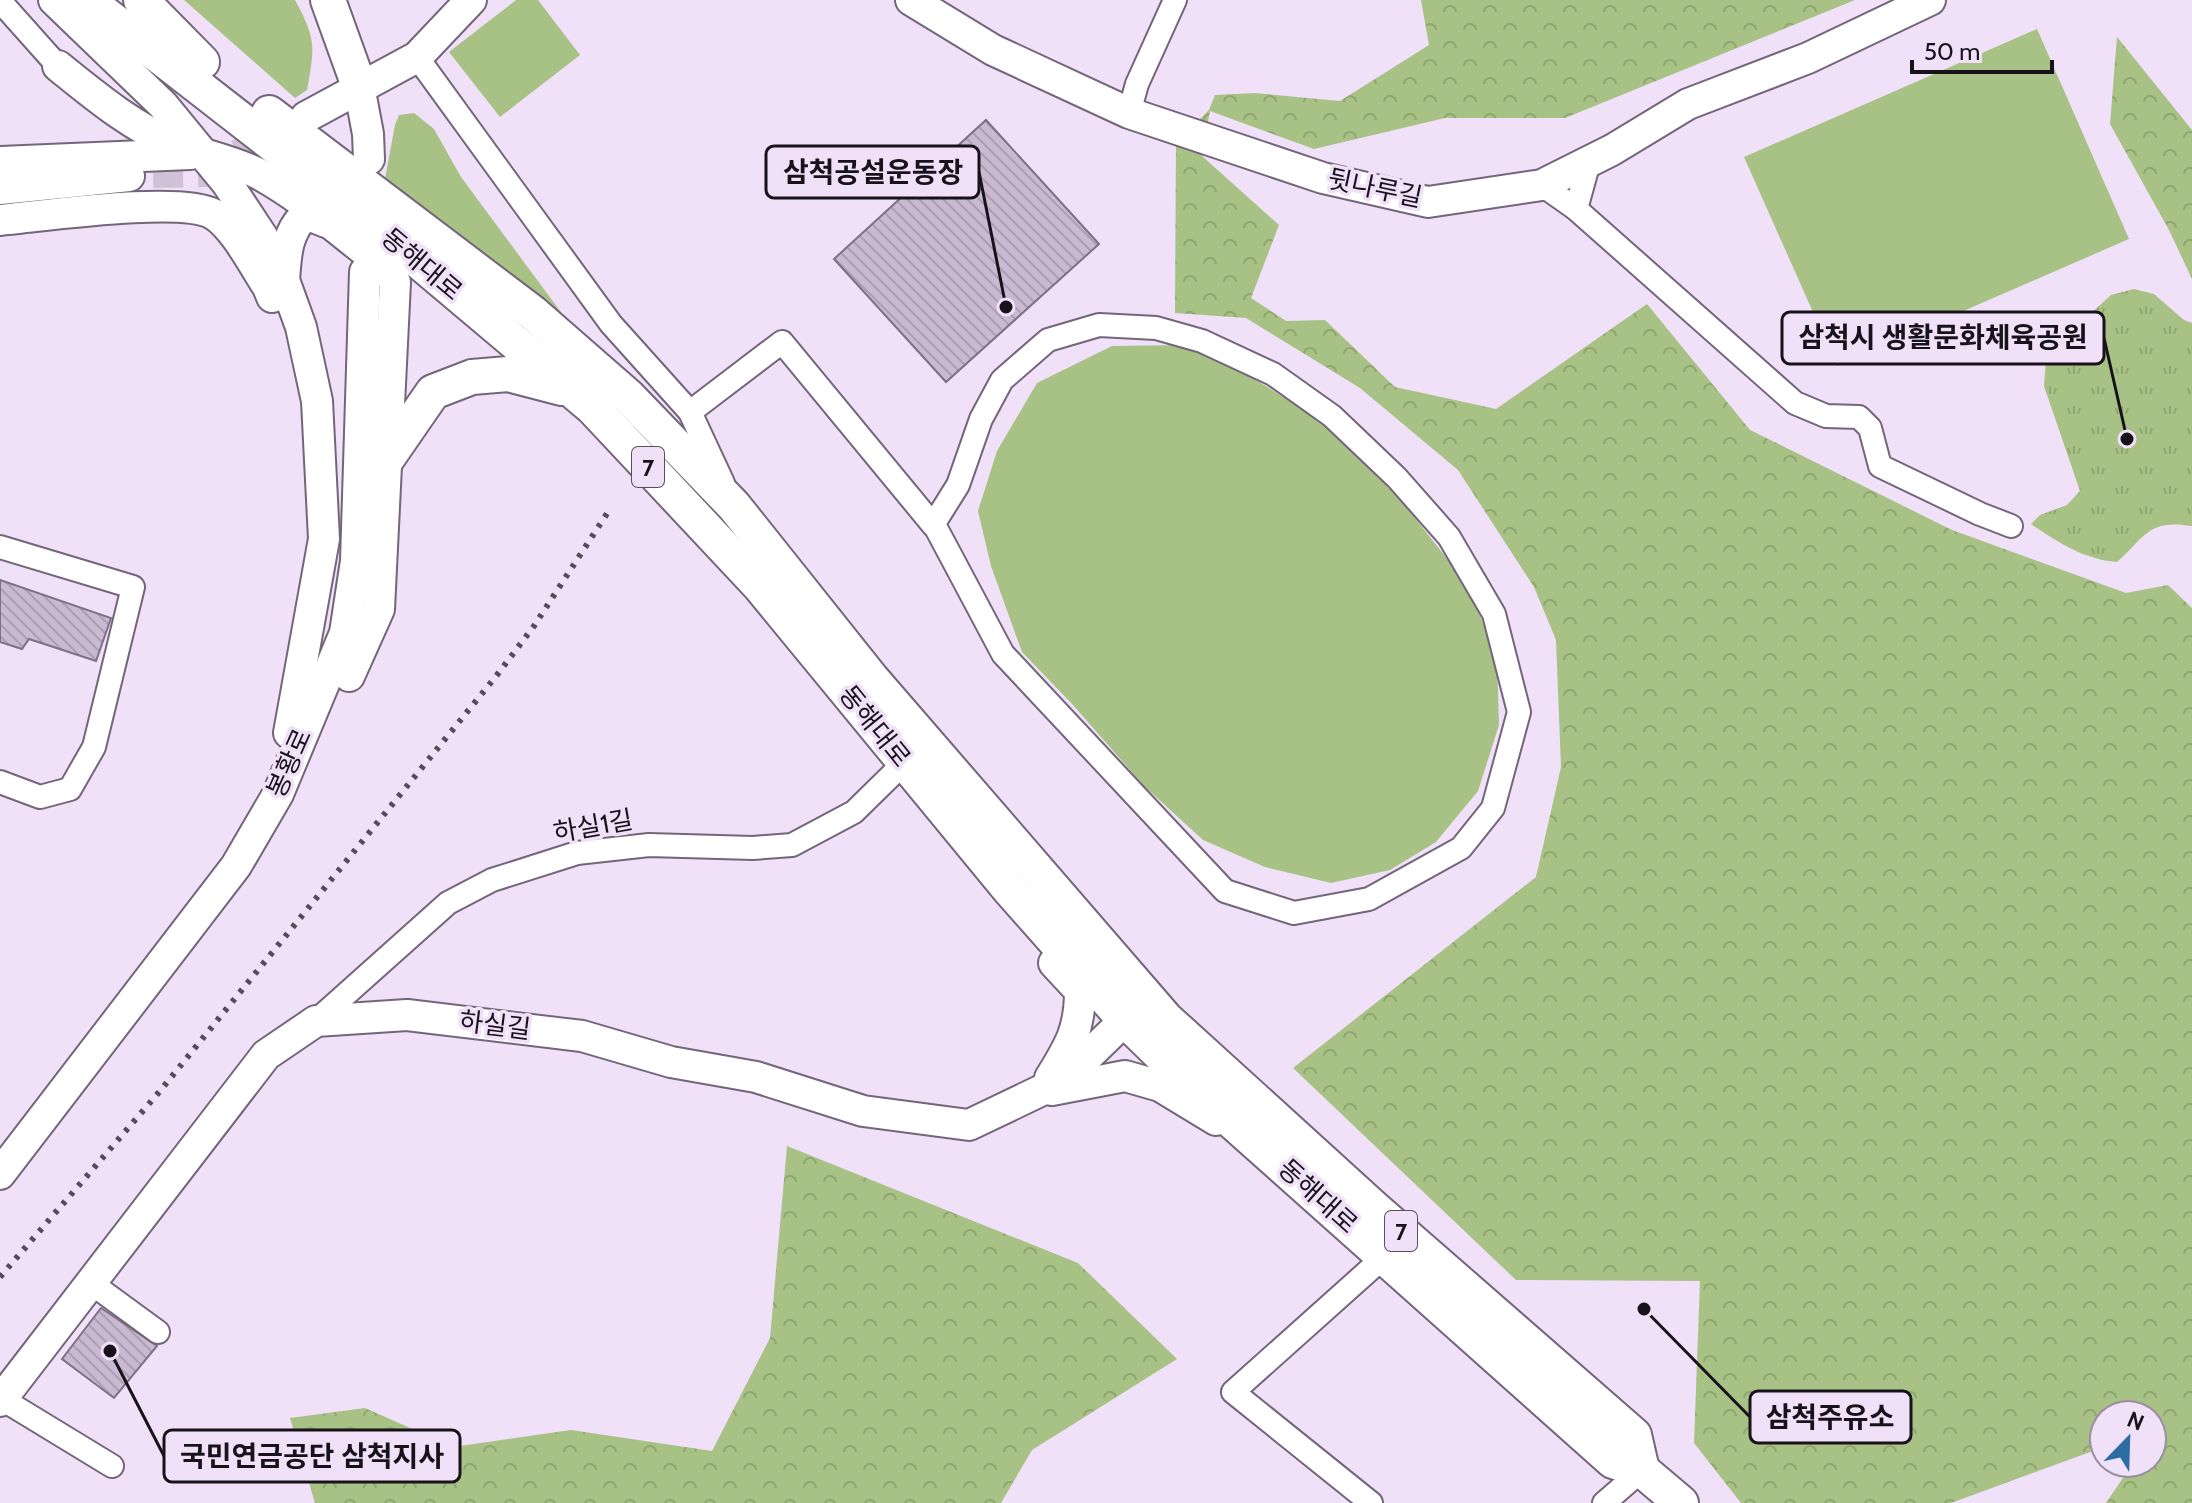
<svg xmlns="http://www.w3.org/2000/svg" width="2192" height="1503" font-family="Cabin,'Noto Sans KR',sans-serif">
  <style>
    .grass { fill: #a7c284 }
    .forest { fill: url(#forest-crowns) }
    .park { fill: url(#park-tufts) }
    .building { fill: url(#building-back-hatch); stroke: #7e7085; stroke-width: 2 }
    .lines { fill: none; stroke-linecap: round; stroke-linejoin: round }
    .secondary-tunnel { stroke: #d0c1d7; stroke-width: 30; stroke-dasharray: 30 15; stroke-linecap: butt }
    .street-casing { stroke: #73657a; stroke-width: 26 }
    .secondary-casing { stroke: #73657a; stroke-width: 34 }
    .primary-casing { stroke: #73657a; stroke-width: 38 }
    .street { stroke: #fff; stroke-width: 22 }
    .secondary { stroke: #fff; stroke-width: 30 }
    .primary { stroke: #fff; stroke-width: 34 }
    .rail { stroke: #554c59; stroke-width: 6; stroke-dasharray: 4 8; stroke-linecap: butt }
    .labels { text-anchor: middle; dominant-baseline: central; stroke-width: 7; stroke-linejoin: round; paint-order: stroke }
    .shield { fill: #f0e0f8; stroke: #59505d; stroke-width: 2 }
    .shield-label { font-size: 24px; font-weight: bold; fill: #18131b }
    .street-label { font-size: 26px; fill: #18131b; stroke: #f0e0f8 }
    .leader { fill: none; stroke: #18131b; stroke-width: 3 }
    .callout-dot { fill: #18131b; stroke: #f0e0f8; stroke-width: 3 }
    .callout { fill: #f0e0f8; stroke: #18131b; stroke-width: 3 }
    .callout-label { font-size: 28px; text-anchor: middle; font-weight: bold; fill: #18131b }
  </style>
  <defs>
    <pattern id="forest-crowns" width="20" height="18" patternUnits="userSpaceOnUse" patternTransform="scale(2)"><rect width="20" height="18" fill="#a7c284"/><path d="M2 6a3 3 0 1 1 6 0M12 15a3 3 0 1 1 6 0" fill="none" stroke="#8fa671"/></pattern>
    <pattern id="park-tufts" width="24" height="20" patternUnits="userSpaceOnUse" patternTransform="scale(2)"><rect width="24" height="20" fill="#a7c284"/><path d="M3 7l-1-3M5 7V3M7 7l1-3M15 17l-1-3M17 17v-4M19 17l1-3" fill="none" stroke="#8fa671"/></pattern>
    <pattern id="building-back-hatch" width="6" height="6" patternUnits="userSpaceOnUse" patternTransform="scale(2)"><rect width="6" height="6" fill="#c9bad1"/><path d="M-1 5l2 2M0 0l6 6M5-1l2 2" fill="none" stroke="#ac9fb3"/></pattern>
  </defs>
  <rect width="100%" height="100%" fill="#f0e0f8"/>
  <g class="grass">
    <path d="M184,0H295C316,39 315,46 307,90L295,98Z"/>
    <path d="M516,0H538L580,55L500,117L449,52Z"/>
    <path d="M2037,29L2129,239L1837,366L1744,157Z"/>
    <path d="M414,113L434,129L461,177L583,342L384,184L395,125L399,115Z"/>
    <path d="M1190,345L1235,367L1317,418L1401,500L1466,583L1497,655L1499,725L1478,791L1436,842L1390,870L1331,883L1265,867L1203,840L1143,785L1073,705L1022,652L991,566L978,511L997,451L1037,383L1112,346Z"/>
  </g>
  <g class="forest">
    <path d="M1421,0H1855L1565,118H1445L1314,149L1210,111L1202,156L1279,225L1251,298L1286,321L1325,320L1395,387L1496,409L1647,304L1750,430L1952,530L2126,593L2168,585L2192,608V1503H2106L2133,1463H2152V1435L2156,1429H2152V1415H2104V1447L1951,1503H1741L1694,1443L1700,1281L1516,1280L1293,1068L1536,877L1561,767L1556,640L1534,587L1458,470L1360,388L1246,318L1175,313L1176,143L1209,110L1215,95L1255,93L1340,101L1429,45Z"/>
    <path d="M2117,37L2192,130V279L2169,230L2110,124Z"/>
    <path d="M787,1146L1078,1263L1177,1359L1032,1450L1001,1503H315L290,1418L365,1408L453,1447L571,1430L712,1451L770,1338Z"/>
  </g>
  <path class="park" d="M2134,289L2154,294L2184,320L2192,323V526C2148,519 2146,536 2117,562C2084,559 2059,543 2031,524L2040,515L2067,505L2080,491L2044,386L2046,360L2075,328L2111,295Z"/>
  <g class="building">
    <path d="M986,120L1099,244L946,382L834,259Z"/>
    <path d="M0,580L111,618L96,661L29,639L22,649L0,642Z"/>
    <path d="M101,1308L157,1346L114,1398L62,1359Z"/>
  </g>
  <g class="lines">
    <path class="secondary-tunnel" d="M153,173L207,172L284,129"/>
    <defs>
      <g id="street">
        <path d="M0,1L58,66"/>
        <path d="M417,57L611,324L690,412"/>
        <path d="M1129,113L1137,84L1175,0"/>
        <path d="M1542,185L1576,209L1589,162"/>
        <path d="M1576,209L1795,403L1826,416L1859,417L1870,428L1880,466L1980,514L2011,526"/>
        <path d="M723,483L690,412L782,342L933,525L936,528L1003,654L1225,891L1294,913L1369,899L1461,848L1493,808L1519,712L1494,614L1449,537L1397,478L1332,416L1273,374L1202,341L1156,328L1099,325L1048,340L1002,380L981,419L958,485L933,525"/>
        <path d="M0,547L133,587L94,747L70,789L40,797L0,782"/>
        <path d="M316,1021L448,903L492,880L577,853L649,845L753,848L792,845L854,812L905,762"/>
        <path d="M91,1283L158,1332"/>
        <path d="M2,1399L112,1466"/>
        <path d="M1371,1503L1233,1392L1385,1256"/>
        <path d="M1604,1503L1642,1470"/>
      </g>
      <g id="secondary">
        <path d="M54,0L163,105L227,183L262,236L284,280L301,327L317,401L324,539L289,733"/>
        <path d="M911,0L993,50L1129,113L1323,178L1428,202L1542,185L1612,150L1688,104L1808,58L1930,0"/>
        <path d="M58,66C94,95 132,127 176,145C202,155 231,160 257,173C304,198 344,236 386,267L395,282L379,609L349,676"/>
        <path d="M359,86L368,134L369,159"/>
        <path d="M306,117L417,57L471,0"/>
        <path d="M0,162L190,154"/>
        <path d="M0,189L129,176"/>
        <path d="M0,220C44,216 180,196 213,214C234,226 254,266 268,287L272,297"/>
        <path d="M284,280C286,256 286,235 303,217L311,216L326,222"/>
        <path d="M1050,1078C1070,1046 1080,1029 1080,991L1054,963"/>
        <path d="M1052,1090L1125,1076L1160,1086L1216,1120"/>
        <path d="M0,1174L236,866L278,794L345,633L356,561L365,272"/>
        <path d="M0,1401L266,1055L316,1021L407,1015L582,1036L671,1062L756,1077L863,1111L969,1125L1063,1080L1125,1020"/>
      </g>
      <g id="primary">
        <path d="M87,0L366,217L593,408L759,585L1009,889L1125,1020L1199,1092L1613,1461L1642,1470L1681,1503"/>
        <path d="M141,0L202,62"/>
        <path d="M328,0L359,86"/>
        <path d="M269,113L533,313L628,396L734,506L872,679L1166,1019L1374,1208L1634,1435L1642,1470"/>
        <path d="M384,463L433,392L472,377L508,374L562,388"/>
      </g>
    </defs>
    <use href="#street" class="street-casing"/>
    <use href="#secondary" class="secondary-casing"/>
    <use href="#primary" class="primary-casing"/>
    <use href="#street" class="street"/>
    <use href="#secondary" class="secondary"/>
    <use href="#primary" class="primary"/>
    <path class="rail" d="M0,1277L160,1091L497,675L534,626L608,512"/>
  </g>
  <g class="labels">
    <g class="shield">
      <rect x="632" y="447" width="32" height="40" rx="6"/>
      <rect x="1385" y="1211" width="32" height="40" rx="6"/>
    </g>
    <g class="shield-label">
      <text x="648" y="467">7</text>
      <text x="1401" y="1231">7</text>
    </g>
    <g class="street-label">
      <text transform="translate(1375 188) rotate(12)">뒷나루길</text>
      <text transform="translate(422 264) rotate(40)">동해대로</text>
      <text transform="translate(875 726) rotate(51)">동해대로</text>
      <text transform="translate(289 763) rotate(-66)">봉황로</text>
      <text transform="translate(593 826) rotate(-10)">하실1길</text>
      <text transform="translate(495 1025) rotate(7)">하실길</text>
      <text transform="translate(1318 1196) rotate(42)">동해대로</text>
    </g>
  </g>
  <path class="leader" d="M1006 307L979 172M2127 439L2104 338M1644 1309L1750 1417M110 1351L164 1456"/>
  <g class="callout-dot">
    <circle cx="1006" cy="307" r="8"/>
    <circle cx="2127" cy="439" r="8"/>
    <circle cx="1644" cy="1309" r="8"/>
    <circle cx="110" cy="1351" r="8"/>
  </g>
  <g class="callout">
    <rect x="766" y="146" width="213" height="52" rx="8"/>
    <rect x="1782" y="312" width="322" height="52" rx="8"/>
    <rect x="1750" y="1391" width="161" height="52" rx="8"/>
    <rect x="164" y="1430" width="296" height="52" rx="8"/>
  </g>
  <g class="callout-label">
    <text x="873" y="182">삼척공설운동장</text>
    <text x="1943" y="347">삼척시 생활문화체육공원</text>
    <text x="1830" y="1427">삼척주유소</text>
    <text x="312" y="1466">국민연금공단 삼척지사</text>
  </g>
  <g transform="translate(2128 1439) rotate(23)"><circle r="38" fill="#f0e0f8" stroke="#9a8ea0" stroke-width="2"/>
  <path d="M0-6L14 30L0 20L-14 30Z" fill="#2b6da3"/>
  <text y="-12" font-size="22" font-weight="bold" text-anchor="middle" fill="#18131b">N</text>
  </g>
  <path d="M1912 60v12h140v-12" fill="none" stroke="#18131b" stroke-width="4"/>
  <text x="1924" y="60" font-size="24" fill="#18131b" stroke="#f0e0f8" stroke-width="6" paint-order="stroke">50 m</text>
</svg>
